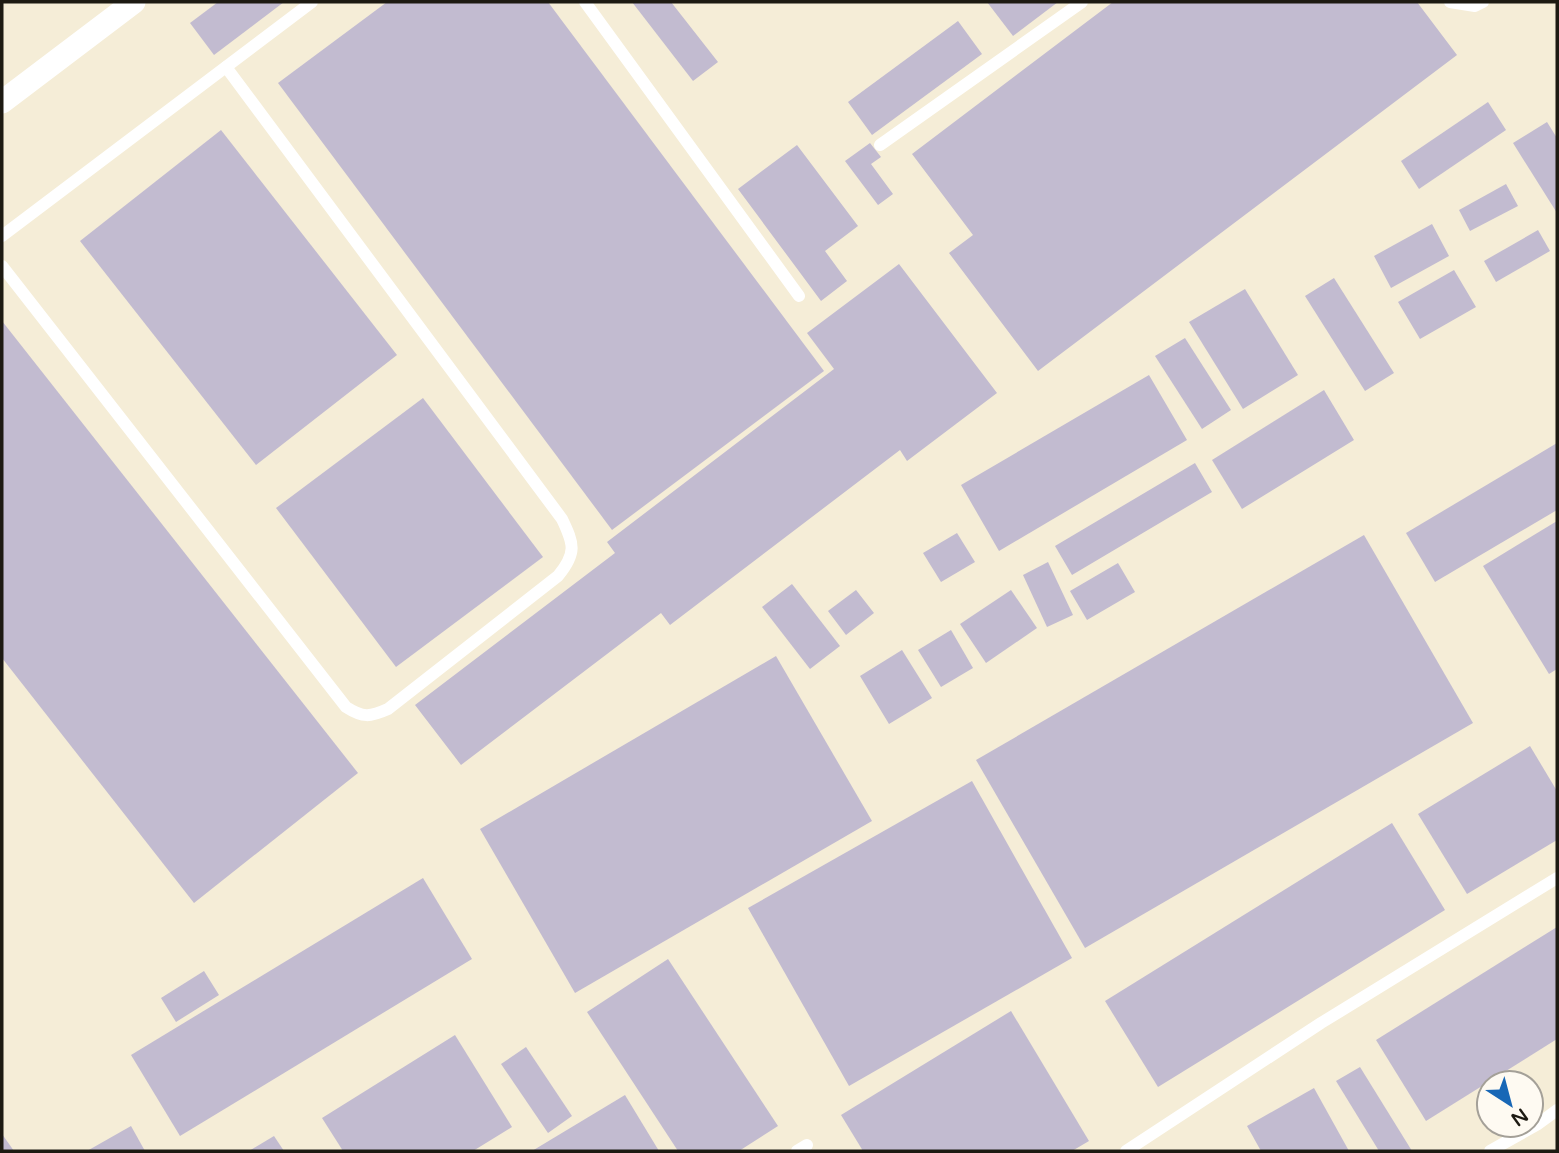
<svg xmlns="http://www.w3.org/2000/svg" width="1559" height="1153" font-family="'Varela Round',sans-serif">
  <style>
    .building { fill: #c2bbd0 }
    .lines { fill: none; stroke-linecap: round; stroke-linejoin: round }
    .lane { stroke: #fff; stroke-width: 12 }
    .street { stroke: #fff; stroke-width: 23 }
  </style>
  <rect width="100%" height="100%" fill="#f5edd7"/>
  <g class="building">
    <path d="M218,2H284L214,55L190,23Z"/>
    <path d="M387,2H548L824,371L612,530L278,83Z"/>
    <path d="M632,2H671L718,62L693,81Z"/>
    <path d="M987,2H1058L1013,36Z"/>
    <path d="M1113,2H1417L1457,55L1038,371L949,253L973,235L912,154Z"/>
    <path d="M958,21L982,54L872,135L848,102Z"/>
    <path d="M1488,102L1506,130L1419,189L1401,161Z"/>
    <path d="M1547,122L1557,138V213L1513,143Z"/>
    <path d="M221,130L397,355L256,465L80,241Z"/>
    <path d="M870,143L881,157L871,164L893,194L878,205L845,161Z"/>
    <path d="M797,145L858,226L825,251L847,281L821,301L738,189Z"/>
    <path d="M1506,184L1518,206L1470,231L1459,210Z"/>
    <path d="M1432,224L1449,256L1391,288L1374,256Z"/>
    <path d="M1538,230L1550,251L1496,282L1484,261Z"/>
    <path d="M899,264L997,393L907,461L900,450L670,625L661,613L461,765L415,705L615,553L607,542L834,369L807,333Z"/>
    <path d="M1454,270L1476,307L1420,339L1398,302Z"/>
    <path d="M1334,278L1394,373L1365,391L1305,296Z"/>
    <path d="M1245,289L1298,375L1243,409L1189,322Z"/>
    <path d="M2,321L358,773L194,903L2,658Z"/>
    <path d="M1185,338L1231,410L1202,429L1155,356Z"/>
    <path d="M1149,375L1187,440L999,551L961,485Z"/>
    <path d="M1324,390L1354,440L1242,509L1212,460Z"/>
    <path d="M423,398L543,557L396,667L276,508Z"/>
    <path d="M1557,443V510L1435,582L1406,533Z"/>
    <path d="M1195,463L1212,492L1072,575L1055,546Z"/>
    <path d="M1557,521V669L1549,674L1483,566Z"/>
    <path d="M957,533L975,562L941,582L923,553Z"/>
    <path d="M1364,535L1473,723L1085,948L976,760Z"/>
    <path d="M1048,562L1073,615L1047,627L1023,575Z"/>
    <path d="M1118,563L1135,592L1087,620L1070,591Z"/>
    <path d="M792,584L840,646L810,669L762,607Z"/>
    <path d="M856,590L874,613L846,635L828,611Z"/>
    <path d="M1011,590L1037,628L986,663L960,624Z"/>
    <path d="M951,630L973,668L941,687L918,650Z"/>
    <path d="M902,650L932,698L889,724L860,676Z"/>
    <path d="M776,656L872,821L575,993L480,829Z"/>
    <path d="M1530,746L1557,791V840L1467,894L1418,814Z"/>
    <path d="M972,781L1072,958L849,1086L748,908Z"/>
    <path d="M1392,823L1445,910L1158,1087L1105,1001Z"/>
    <path d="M423,878L472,959L180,1136L131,1055Z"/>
    <path d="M1557,927V1039L1426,1121L1376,1040Z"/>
    <path d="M668,959L778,1126L739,1151H678L587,1012Z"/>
    <path d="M204,971L219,995L176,1022L161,998Z"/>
    <path d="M1011,1011L1089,1141L1072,1151H863L841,1115Z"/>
    <path d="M455,1035L512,1127L473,1151H343L322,1118Z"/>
    <path d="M526,1047L572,1116L548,1133L501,1064Z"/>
    <path d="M1360,1067L1412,1151H1379L1336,1081Z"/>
    <path d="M1314,1088L1349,1151H1261L1247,1126Z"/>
    <path d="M625,1095L659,1151H532Z"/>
    <path d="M131,1126L145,1151H87Z"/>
    <path d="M2,1134L14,1151H2Z"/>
    <path d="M274,1136L284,1151H249Z"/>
  </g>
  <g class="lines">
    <g class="lane">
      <path d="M585,2L799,296"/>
      <path d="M1450,2L1475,6L1483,2"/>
      <path d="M880,145L1082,2"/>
      <path d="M2,236L312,2"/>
      <path d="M2,266L346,707C363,718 370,717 388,709L558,576C577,553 574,544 562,519L226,67"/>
      <path d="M797,1151L807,1145"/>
      <path d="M1126,1151L1321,1023L1557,878"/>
      <path d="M1490,1151L1538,1124L1557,1110"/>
    </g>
    <path class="street" d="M2,102L134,2"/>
  </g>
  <rect width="1559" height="1153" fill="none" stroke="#1d1a12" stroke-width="7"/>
  <g transform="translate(1510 1104) rotate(144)"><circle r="33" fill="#fefaf2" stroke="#a4a098" stroke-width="2"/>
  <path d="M0-5L12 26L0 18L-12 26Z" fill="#1867b6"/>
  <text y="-10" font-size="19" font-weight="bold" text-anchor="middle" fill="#1d1a12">N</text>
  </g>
</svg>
